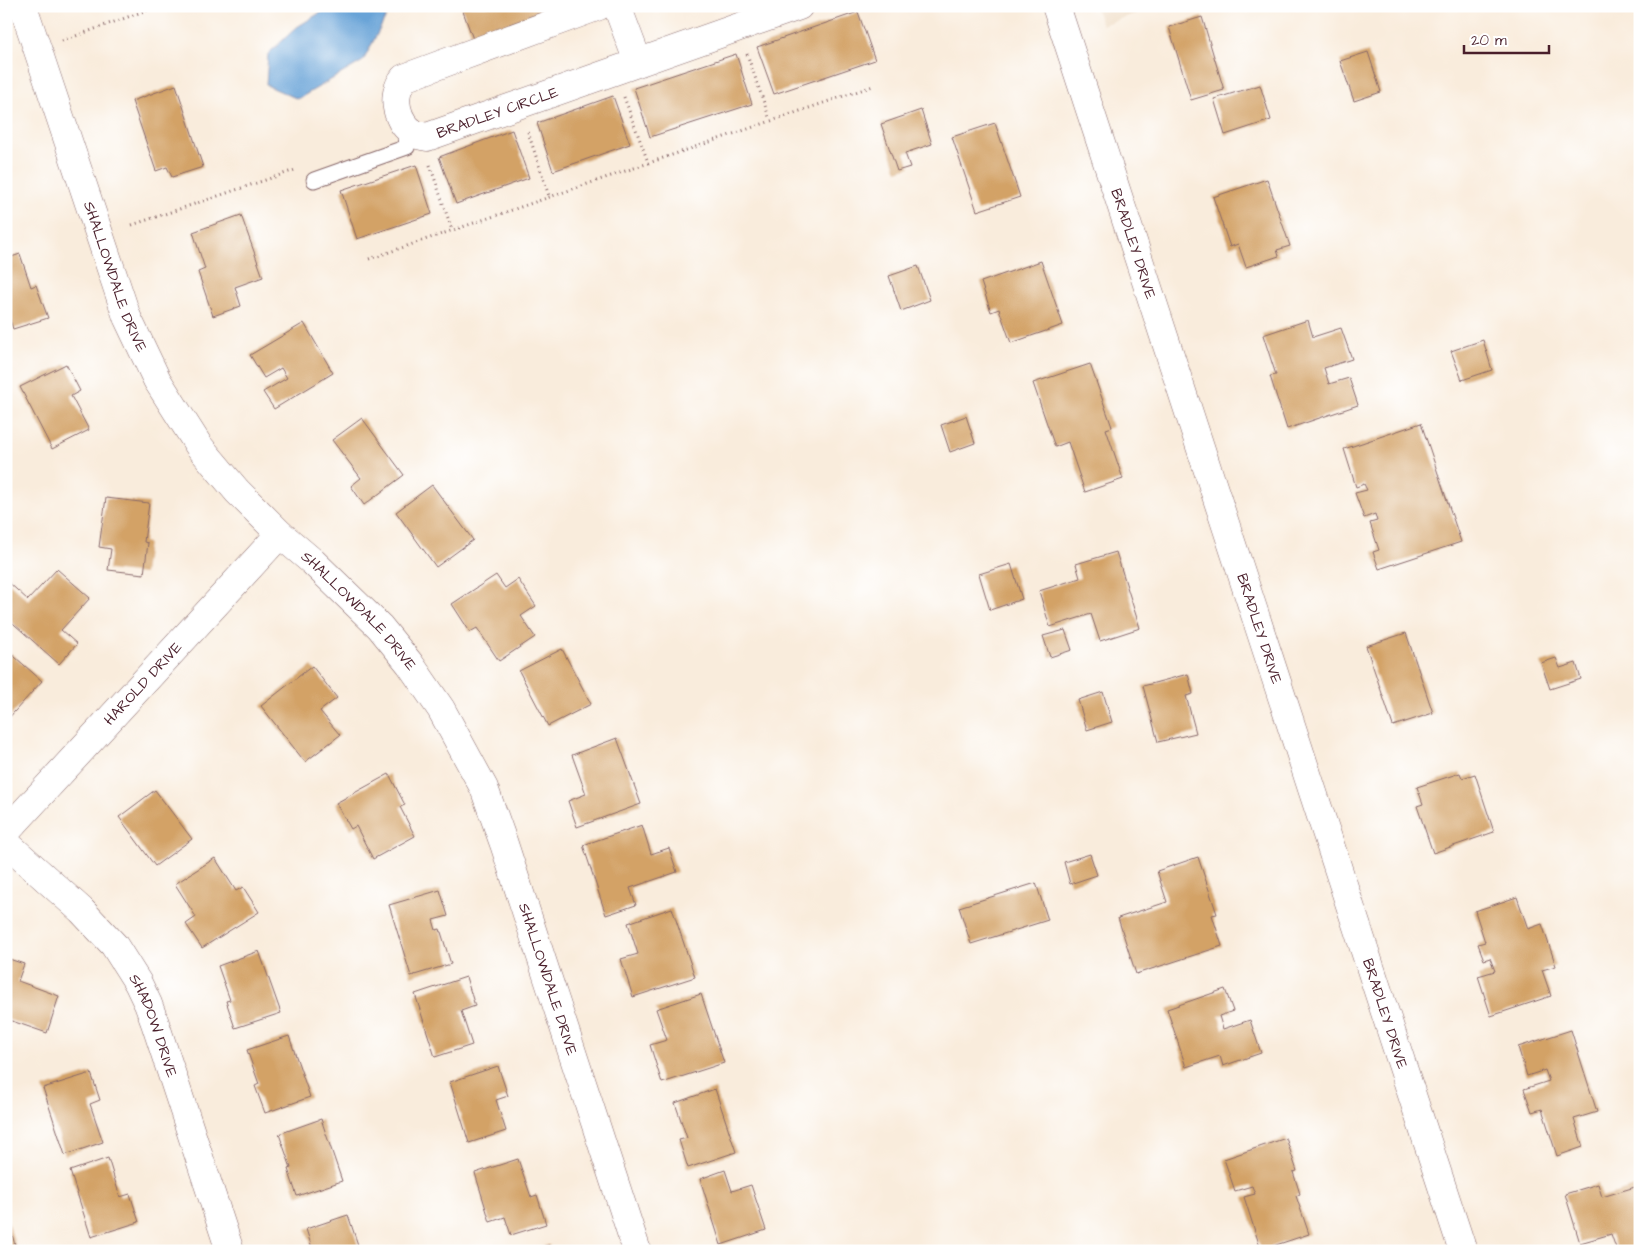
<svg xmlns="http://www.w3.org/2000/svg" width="1646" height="1257" font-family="'Architects Daughter',sans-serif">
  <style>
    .built { fill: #edd7bb }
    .water { fill: #67a3d7; stroke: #586181 }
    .building { fill: #d3a266 }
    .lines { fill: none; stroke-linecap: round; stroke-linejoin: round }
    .service-casing { stroke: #876769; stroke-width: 17 }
    .minor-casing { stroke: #876769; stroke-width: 29 }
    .path { stroke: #876769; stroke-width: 3; stroke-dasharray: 1 4; stroke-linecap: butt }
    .service { stroke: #fff; stroke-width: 15 }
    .minor { stroke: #fff; stroke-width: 28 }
    .labels { text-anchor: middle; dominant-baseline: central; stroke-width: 5; stroke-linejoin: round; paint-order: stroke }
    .street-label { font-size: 15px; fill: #4a1f2b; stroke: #fff }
  </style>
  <rect width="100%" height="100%" fill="#fff"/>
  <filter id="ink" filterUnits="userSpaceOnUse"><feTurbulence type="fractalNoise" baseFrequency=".02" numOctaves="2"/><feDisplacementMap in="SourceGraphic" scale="10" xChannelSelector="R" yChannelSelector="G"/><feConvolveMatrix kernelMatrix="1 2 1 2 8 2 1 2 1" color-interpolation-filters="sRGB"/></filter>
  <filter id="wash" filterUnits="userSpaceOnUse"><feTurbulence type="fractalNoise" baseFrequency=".0096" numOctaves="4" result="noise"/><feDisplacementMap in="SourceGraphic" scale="20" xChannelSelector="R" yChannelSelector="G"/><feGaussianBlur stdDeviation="1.12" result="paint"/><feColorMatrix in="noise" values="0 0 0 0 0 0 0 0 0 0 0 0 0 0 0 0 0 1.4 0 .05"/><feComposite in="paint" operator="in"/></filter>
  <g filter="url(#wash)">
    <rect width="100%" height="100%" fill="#f9ecdc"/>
    <path class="built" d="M1095,6H1158L1102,25Z"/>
    <path class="water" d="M331,6H383L387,15L363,61L298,99L266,85L268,54L297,27Z"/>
    <g id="blocks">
      <g class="building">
        <path d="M461,6H554L555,9L473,39Z"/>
        <path d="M858,12L875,60L774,94L757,47Z"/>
        <path d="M1202,17L1224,90L1191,100L1169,27Z"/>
        <path d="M1368,52L1381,92L1354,101L1340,61Z"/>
        <path d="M736,54L752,104L650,137L634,88Z"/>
        <path d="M176,85L203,167L172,177L167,167L156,171L132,101Z"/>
        <path d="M1260,85L1271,120L1225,135L1214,99Z"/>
        <path d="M613,96L630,144L553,171L537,123Z"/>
        <path d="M921,110L932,144L905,153L910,167L897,171L881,124Z"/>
        <path d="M995,123L1020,197L977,211L952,137Z"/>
        <path d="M512,130L529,178L456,204L439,157Z"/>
        <path d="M416,165L432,214L357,239L341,190Z"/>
        <path d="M1267,179L1290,246L1277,250L1279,256L1246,267L1238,244L1230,247L1213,197Z"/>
        <path d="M241,215L263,277L235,287L241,306L213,316L198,272L205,269L193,232Z"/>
        <path d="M20,254L31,287L36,285L48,318L13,329L6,308V259Z"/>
        <path d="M1041,261L1063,325L1011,343L999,309L991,312L981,282Z"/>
        <path d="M918,266L930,300L901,311L889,276Z"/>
        <path d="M1308,320L1313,337L1341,328L1352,359L1324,368L1329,384L1349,378L1358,405L1287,429L1270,376L1276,375L1263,335Z"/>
        <path d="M304,323L333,373L274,409L263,392L287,378L281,368L264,378L250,355Z"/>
        <path d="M1483,340L1492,370L1462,380L1451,351Z"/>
        <path d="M66,364L80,391L71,396L89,430L52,449L20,387Z"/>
        <path d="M1090,364L1112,427L1106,429L1123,479L1085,492L1068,442L1055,447L1033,383Z"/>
        <path d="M966,416L975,443L950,452L941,425Z"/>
        <path d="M362,418L404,475L364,505L351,486L361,478L332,440Z"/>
        <path d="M1421,423L1461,542L1379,569L1373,552L1379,550L1370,523L1377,521L1375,514L1364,518L1355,493L1367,490L1364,484L1356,487L1344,449Z"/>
        <path d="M432,485L473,540L436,567L396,512Z"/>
        <path d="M106,498L149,503L144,542L148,543L144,574L108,570L111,549L99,547Z"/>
        <path d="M1116,552L1140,628L1100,641L1091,614L1050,627L1039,591L1080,578L1076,564Z"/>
        <path d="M1011,564L1022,599L990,610L979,574Z"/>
        <path d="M57,569L90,598L61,630L77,644L59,664L6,617V580L28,600Z"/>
        <path d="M496,575L505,588L518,579L536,606L521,616L535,637L499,661L477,628L470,632L452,604Z"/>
        <path d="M1065,630L1072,650L1050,657L1043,636Z"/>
        <path d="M1406,633L1433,713L1393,726L1366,646Z"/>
        <path d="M6,649L42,681L6,721Z"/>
        <path d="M562,649L591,704L548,726L519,671Z"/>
        <path d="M1556,658L1560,668L1576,663L1581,679L1550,689L1541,663Z"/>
        <path d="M312,666L337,698L320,711L340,735L305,762L261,706Z"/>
        <path d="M1188,674L1193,694L1186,696L1196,733L1158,742L1143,686Z"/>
        <path d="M1103,692L1112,722L1087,730L1078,700Z"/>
        <path d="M617,738L641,804L577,827L568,801L586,794L572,755Z"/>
        <path d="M1460,773L1462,778L1475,774L1494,832L1433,853L1417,806L1423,804L1417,787Z"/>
        <path d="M389,774L405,805L400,807L415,836L373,859L356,826L351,829L336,803Z"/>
        <path d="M155,790L192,839L155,866L119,817Z"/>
        <path d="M642,825L651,854L669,848L677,872L630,888L636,905L606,915L583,845Z"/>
        <path d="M1090,854L1097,875L1070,884L1064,862Z"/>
        <path d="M1198,857L1217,914L1212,915L1222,946L1136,974L1118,918L1167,902L1157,871Z"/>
        <path d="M215,858L236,891L243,887L259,912L202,948L186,924L196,917L175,884Z"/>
        <path d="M1036,883L1048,920L971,944L959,907Z"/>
        <path d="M440,890L448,916L433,920L436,930L440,929L451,964L411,976L389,905Z"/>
        <path d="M1517,897L1528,929L1542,924L1556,966L1542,970L1551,996L1491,1016L1478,976L1495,971L1490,958L1484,960L1478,944L1485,942L1475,911Z"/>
        <path d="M672,908L695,977L633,997L621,959L638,954L628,923Z"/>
        <path d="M259,951L281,1013L235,1028L226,1001L230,1000L218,966Z"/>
        <path d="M6,958L24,964L18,981L59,996L47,1033L6,1019Z"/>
        <path d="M466,977L475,1006L461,1011L472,1045L435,1057L415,994Z"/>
        <path d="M1225,989L1233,1011L1219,1016L1223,1029L1250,1020L1261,1053L1223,1066L1220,1056L1186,1067L1167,1009Z"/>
        <path d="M701,994L724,1063L662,1083L650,1045L667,1040L656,1009Z"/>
        <path d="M1571,1030L1597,1112L1574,1119L1583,1147L1557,1156L1542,1109L1532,1112L1524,1089L1549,1081L1545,1070L1527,1076L1518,1047Z"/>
        <path d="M289,1036L310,1097L265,1113L255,1086L259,1084L247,1050Z"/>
        <path d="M498,1066L508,1096L496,1100L506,1131L469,1143L450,1082Z"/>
        <path d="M91,1073L100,1100L90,1104L103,1142L65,1155L43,1088Z"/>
        <path d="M715,1089L736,1152L688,1168L679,1140L687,1138L675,1103Z"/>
        <path d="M321,1119L342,1181L297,1196L288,1169L291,1168L279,1134Z"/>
        <path d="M1286,1138L1297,1171L1293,1172L1300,1194L1296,1196L1309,1234L1261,1250L1244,1197L1255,1194L1252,1186L1235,1191L1224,1159Z"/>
        <path d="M108,1158L120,1197L130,1194L139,1222L91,1237L70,1171Z"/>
        <path d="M518,1159L531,1197L537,1195L546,1224L511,1235L505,1217L490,1222L475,1173Z"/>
        <path d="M725,1170L732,1191L751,1185L766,1230L721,1245L700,1179Z"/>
        <path d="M1598,1184L1602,1197L1635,1187L1636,1189L1640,1188V1251H1617L1611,1234L1580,1243L1565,1194Z"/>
        <path d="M348,1215L360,1251H313L306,1229Z"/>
        <path d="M6,1219H7L17,1251H6Z"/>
        <path d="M549,1245L551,1251H531V1250Z"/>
      </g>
    </g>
  </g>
  <g filter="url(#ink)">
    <use href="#blocks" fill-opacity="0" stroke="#876769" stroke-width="1"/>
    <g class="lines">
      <defs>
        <path id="service" d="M314,180L407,147L405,126"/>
        <g id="minor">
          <path id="s1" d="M23,6L127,317L157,380L199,446L237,491L280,534L313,562L380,627L410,664L441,709L484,788L504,844L637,1251"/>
          <path id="s2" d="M599,6L404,78C390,95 396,123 415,134C419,136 424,136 427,137L799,6"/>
          <path d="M617,6L638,62"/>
          <path id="s3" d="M1056,6L1463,1251"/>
          <path id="s4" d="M6,832L280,534"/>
          <path id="s5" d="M6,843L81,910L114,945L138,983L148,1004L155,1023L230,1251"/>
        </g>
      </defs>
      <use href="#service" class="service-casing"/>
      <use href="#minor" class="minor-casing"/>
      <g class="path">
        <path d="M62,41L158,6"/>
        <path d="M747,54L770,120"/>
        <path d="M624,97L648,162"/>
        <path d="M528,132L549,196"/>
        <path d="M430,165L452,230"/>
        <path d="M132,225L295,170"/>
        <path d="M369,259L873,86"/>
      </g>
      <use href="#service" class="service"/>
      <use href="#minor" class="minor"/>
    </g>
  </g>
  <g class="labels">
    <g class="street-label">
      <text stroke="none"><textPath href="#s2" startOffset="359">BRADLEY CIRCLE</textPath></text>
      <text stroke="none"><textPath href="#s3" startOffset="250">BRADLEY DRIVE</textPath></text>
      <text stroke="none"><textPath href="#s1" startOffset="286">SHALLOWDALE DRIVE</textPath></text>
      <text stroke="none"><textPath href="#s1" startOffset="706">SHALLOWDALE DRIVE</textPath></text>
      <text stroke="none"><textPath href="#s3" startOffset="655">BRADLEY DRIVE</textPath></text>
      <text stroke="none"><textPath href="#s4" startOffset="202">HAROLD DRIVE</textPath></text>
      <text stroke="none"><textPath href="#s1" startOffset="1126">SHALLOWDALE DRIVE</textPath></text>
      <text stroke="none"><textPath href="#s3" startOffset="1060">BRADLEY DRIVE</textPath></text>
      <text stroke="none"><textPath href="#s5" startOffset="239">SHADOW DRIVE</textPath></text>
    </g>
  </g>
  <rect width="1646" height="1257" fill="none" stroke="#fff" stroke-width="25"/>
  <path d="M1464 45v8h85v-8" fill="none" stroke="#4a1f2b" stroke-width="2.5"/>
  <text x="1471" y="45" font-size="15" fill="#4a1f2b" stroke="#ffffff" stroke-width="4" paint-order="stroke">20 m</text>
</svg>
